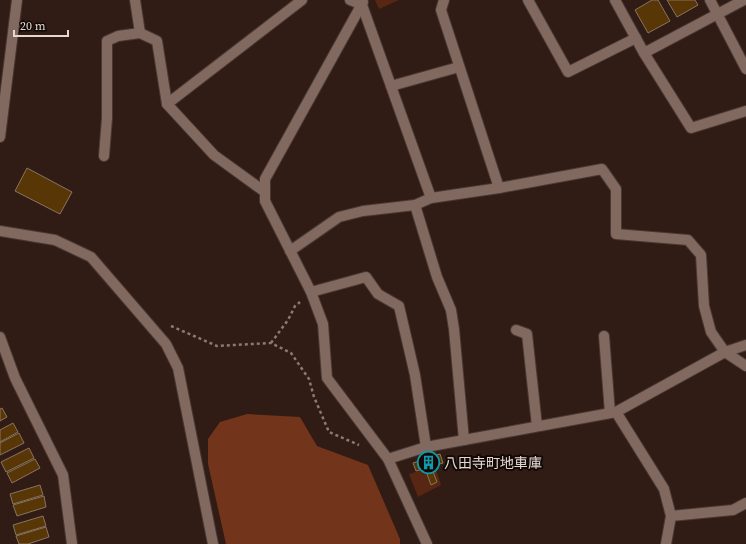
<svg xmlns="http://www.w3.org/2000/svg" width="746" height="544" font-family="'Source Serif 4','Noto Sans JP',serif">
  <style>
    .green { fill: #582713 }
    .forest { fill: #72341a }
    .building { fill: #593606; stroke: #867562 }
    .lines { fill: none; stroke-linecap: round; stroke-linejoin: round }
    .minor-casing { stroke: #483834; stroke-width: 12 }
    .path { stroke: #8b7a73; stroke-width: 2.5; stroke-dasharray: 3 3; stroke-linecap: butt }
    .minor { stroke: #826960; stroke-width: 10 }
    .labels { text-anchor: middle; dominant-baseline: central; stroke-width: 4; stroke-linejoin: round; paint-order: stroke }
    .poi-label { font-size: 14px; fill: #e5d7d1; stroke: #120906; text-anchor: start }
  </style>
  <rect width="100%" height="100%" fill="#301c14"/>
  <g class="green">
    <path d="M375,0H399L379,9Z"/>
    <path d="M435,466L441,485L418,497L409,474Z"/>
  </g>
  <path class="forest" d="M247,414L300,417L317,446L368,465L400,539V544H226L208,464V439L220,422Z"/>
  <g class="building">
    <path d="M652,0H658L670,21L648,33L635,10Z"/>
    <path d="M667,0H695L698,5L677,17Z"/>
    <path d="M27,168L72,192L60,214L15,191Z"/>
    <path d="M2,408L7,417L0,421V409Z"/>
    <path d="M13,423L18,432L0,442V430Z"/>
    <path d="M19,433L24,443L0,455V443Z"/>
    <path d="M29,448L34,458L6,472L1,462Z"/>
    <path d="M440,454L443,463L416,471L413,463Z"/>
    <path d="M35,459L40,468L12,483L7,473Z"/>
    <path d="M432,469L437,482L431,485L426,471Z"/>
    <path d="M40,485L43,495L13,504L10,494Z"/>
    <path d="M44,496L46,507L17,516L13,505Z"/>
    <path d="M43,516L46,526L16,535L13,525Z"/>
    <path d="M46,527L49,537L28,544H19L16,536Z"/>
  </g>
  <g class="lines">
    <defs>
      <g id="minor">
        <path d="M135,0L140,33"/>
        <path d="M350,0L362,5L431,198L499,188L602,169L616,189V234L688,240L701,255L704,306L711,332L725,352L746,366"/>
        <path d="M444,0L441,10L499,188"/>
        <path d="M528,0L568,72L636,38"/>
        <path d="M615,0L644,53L744,0"/>
        <path d="M710,0L746,69"/>
        <path d="M363,2L265,179V201L311,292L323,324L327,378L388,459L427,544"/>
        <path d="M644,53L691,128L746,111"/>
        <path d="M391,86L459,67"/>
        <path d="M167,104L302,0"/>
        <path d="M0,137L17,0"/>
        <path d="M104,156L107,118V41L118,36L140,33L157,41L167,104L214,155L265,192"/>
        <path d="M431,198L415,205L437,277L451,310L454,329L464,440"/>
        <path d="M0,231L55,240L91,257L166,344L178,368L213,544"/>
        <path d="M290,251L339,217L363,211L415,205"/>
        <path d="M311,292L366,277L378,294L399,306L415,375L426,447"/>
        <path d="M516,330L527,334L537,426"/>
        <path d="M604,336L610,413"/>
        <path d="M0,337L15,378L63,475L72,544"/>
        <path d="M616,412L664,489L671,516L666,544"/>
        <path d="M388,459L426,447L616,412L725,352L746,345"/>
        <path d="M671,516L733,510L746,503"/>
      </g>
    </defs>
    <use href="#minor" class="minor-casing"/>
    <g class="path">
      <path d="M171,326L217,346L271,343L291,353L309,379L314,397L329,432L359,445"/>
      <path d="M271,343L288,320L295,306L300,302"/>
    </g>
    <use href="#minor" class="minor"/>
  </g>
  <defs>
    <symbol id="building-ring" viewBox="-11 -11 22 22"><circle r="9.5" fill="#120906" stroke="#0f9aa8" stroke-width="1.5"/><path d="M-4-6H4V6H1V3H-1V6H-4ZM-2.5-4.3h1.7v1.8h-1.7ZM.8-4.3h1.7v1.8H.8ZM-2.5-1h1.7V.8h-1.7ZM.8-1h1.7V.8H.8Z" fill="#0f9aa8"/></symbol>
  </defs>
  <g fill-rule="evenodd">
    <use href="#building-ring" x="416" y="450" width="25" height="25"/>
  </g>
  <g class="labels">
    <g class="poi-label">
      <text x="444" y="463">八田寺町地車庫</text>
    </g>
  </g>
  <path d="M14 30v6h54v-6" fill="none" stroke="#e5d7d1" stroke-width="2"/>
  <text x="20" y="30" font-size="12" fill="#e5d7d1" stroke="#120906" stroke-width="3" paint-order="stroke">20 m</text>
</svg>
